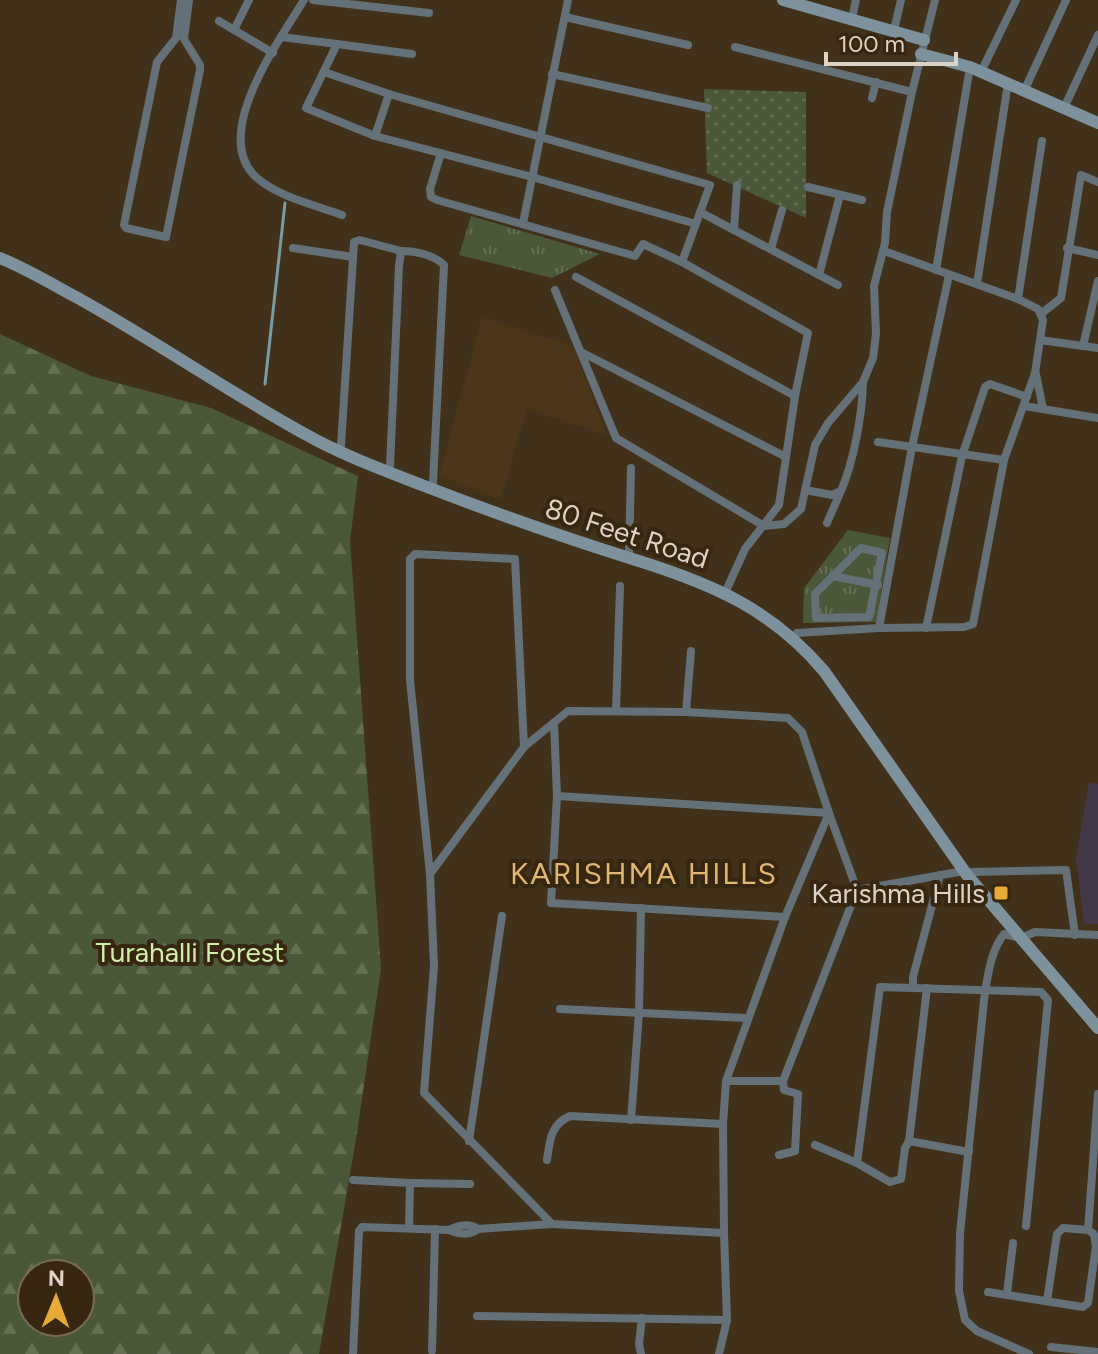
<svg xmlns="http://www.w3.org/2000/svg" width="1098" height="1354" font-family="Figtree,sans-serif">
  <style>
    .built { fill: #4a3518 }
    .education { fill: #423747 }
    .grass { fill: url(#grass-dots) }
    .forest { fill: url(#forest-firs); fill-rule: evenodd }
    .park { fill: url(#park-tufts) }
    .lines { fill: none; stroke-linecap: round; stroke-linejoin: round }
    .stream { stroke: #789ca6; stroke-width: 3 }
    .street { stroke: #647178; stroke-width: 8 }
    .secondary { stroke: #7d929d; stroke-width: 12 }
    .poi-dot { fill: #e9ab38; stroke: #372610; stroke-width: 3 }
    .labels { text-anchor: middle; dominant-baseline: central; stroke-width: 8; stroke-linejoin: round; paint-order: stroke }
    .street-label { font-size: 28px; fill: #dcd2c5; stroke: #372610 }
    .poi-label { font-size: 28px; fill: #dcd2c5; stroke: #372610; text-anchor: end }
    .park-label { font-size: 28px; fill: #d2eea9; stroke: #372610 }
    .neighbourhood-label { font-size: 30px; letter-spacing: 2px; fill: #e2b772; stroke: #372610 }
  </style>
  <defs>
    <pattern id="grass-dots" width="8" height="8" patternUnits="userSpaceOnUse" patternTransform="scale(2)"><rect width="8" height="8" fill="#4b5739"/><path d="M2 2h.1M6 6h.1" fill="none" stroke="#646e54" stroke-width="1.8" stroke-linecap="round"/></pattern>
    <pattern id="forest-firs" width="22" height="20" patternUnits="userSpaceOnUse" patternTransform="scale(2)"><rect width="22" height="20" fill="#4b5739"/><path d="M5 1l3.5 6h-7zM16 11l3.5 6h-7z" fill="#646e54"/></pattern>
    <pattern id="park-tufts" width="24" height="20" patternUnits="userSpaceOnUse" patternTransform="scale(2)"><rect width="24" height="20" fill="#4b5739"/><path d="M3 7l-1-3M5 7V3M7 7l1-3M15 17l-1-3M17 17v-4M19 17l1-3" fill="none" stroke="#646e54"/></pattern>
  </defs>
  <rect width="100%" height="100%" fill="#41301a"/>
  <path class="built" d="M482,317L574,346L607,436L527,408L501,500L439,476Z"/>
  <path class="education" d="M1089,782L1098,784V924H1084L1076,858Z"/>
  <path class="grass" d="M704,89L806,92V218L707,173Z"/>
  <path class="forest" d="M0,334L91,376L211,408L358,476L350,541L381,969L356,1139L319,1354H0ZM32,1274H80V1322H32Z"/>
  <g class="park">
    <path d="M471,216L600,254L552,278L459,255Z"/>
    <path d="M848,530L890,538L876,622L803,623L804,588Z"/>
  </g>
  <g class="lines">
    <path class="stream" d="M265,384L285,203"/>
    <g class="street">
      <path d="M181,0L176,38L157,62L124,225L126,228L166,237L200,70V65L184,39L189,0"/>
      <path d="M304,0C279,41 209,136 257,178C279,197 315,205 342,215"/>
      <path d="M313,0L429,13"/>
      <path d="M565,17L688,45"/>
      <path d="M852,18L856,0"/>
      <path d="M219,21L273,53"/>
      <path d="M234,30L249,0"/>
      <path d="M894,30L901,0"/>
      <path d="M281,37L337,44L306,108L375,136L532,177L696,224"/>
      <path d="M337,44L412,54"/>
      <path d="M735,47L912,92"/>
      <path d="M324,72L389,94L710,185L682,262L808,333L795,396L779,505L745,549L725,593"/>
      <path d="M981,72L1016,0"/>
      <path d="M552,74L708,108"/>
      <path d="M1025,89L1066,0"/>
      <path d="M872,98L876,82"/>
      <path d="M1064,108L1098,35"/>
      <path d="M375,136L389,94"/>
      <path d="M441,153L430,189L431,197L437,200L635,256L643,244L682,262"/>
      <path d="M808,187L862,200"/>
      <path d="M700,212L838,285"/>
      <path d="M523,223L568,0"/>
      <path d="M734,230L737,185"/>
      <path d="M293,248L353,257"/>
      <path d="M1067,248L1098,255"/>
      <path d="M771,249L782,210"/>
      <path d="M936,270L970,67"/>
      <path d="M819,275L840,195"/>
      <path d="M576,277L795,396"/>
      <path d="M977,284L1008,83"/>
      <path d="M555,290L616,438L764,526L784,524L801,509L815,445L828,423L863,382L873,358L876,334L874,286L885,243L887,212L912,92L935,0"/>
      <path d="M1018,299L1042,141"/>
      <path d="M1042,313L1061,298L1081,175L1098,182"/>
      <path d="M1040,340L1098,348"/>
      <path d="M1083,346L1098,281"/>
      <path d="M581,352L786,457"/>
      <path d="M1036,374L1043,409"/>
      <path d="M1024,406L1098,418"/>
      <path d="M878,442L1004,460"/>
      <path d="M341,446L354,242L360,240L401,251"/>
      <path d="M390,466L399,266L401,251C416,251 434,255 444,265L433,483"/>
      <path d="M805,490L832,495L841,491C854,460 862,416 863,383"/>
      <path d="M827,523L840,493"/>
      <path d="M861,548L882,553L869,617L816,618L815,594Z"/>
      <path d="M629,558L631,468"/>
      <path d="M833,576L878,585"/>
      <path d="M879,628L912,447L949,275"/>
      <path d="M926,628L962,456L985,387L990,384L1027,397"/>
      <path d="M797,633L879,628L964,627L973,624L1004,460L1035,373L1043,320L1038,309L1018,299L884,251"/>
      <path d="M616,711L620,586"/>
      <path d="M686,712L691,651"/>
      <path d="M554,723L557,796L551,903L785,917"/>
      <path d="M557,796L829,813L857,890L964,871"/>
      <path d="M972,872L1066,870L1075,935"/>
      <path d="M430,874L524,747L568,711L686,712L788,718L802,732L829,813L785,917L726,1081L723,1124L724,1233L552,1224L424,1093L434,966L430,874L410,680V559L415,554L515,559L524,747"/>
      <path d="M913,988V977L940,875"/>
      <path d="M560,1009L746,1018"/>
      <path d="M726,1081H783L857,890"/>
      <path d="M631,1120L639,1012L641,908"/>
      <path d="M469,1141L502,916"/>
      <path d="M909,1141L927,988"/>
      <path d="M815,1145L857,1163L890,1182L901,1179L905,1148L909,1141L969,1152"/>
      <path d="M779,1155L795,1151L798,1094L784,1090L783,1081"/>
      <path d="M547,1160C550,1140 550,1125 570,1116L723,1124"/>
      <path d="M857,1163L880,987L1041,992L1048,1000L1026,1226"/>
      <path d="M353,1180L410,1183L409,1228"/>
      <path d="M410,1183L470,1184"/>
      <path d="M449,1230C457,1225 470,1223 478,1229"/>
      <path d="M988,1292L1083,1307L1088,1303L1096,1246L1094,1234L1088,1230L1098,1094"/>
      <path d="M1007,1294L1013,1243"/>
      <path d="M1047,1301L1057,1234L1063,1228L1088,1230"/>
      <path d="M477,1316L727,1320"/>
      <path d="M1051,1347L1098,1352"/>
      <path d="M432,1351L435,1229"/>
      <path d="M353,1354L359,1231L362,1227L449,1230C457,1234 471,1236 478,1229L552,1224"/>
      <path d="M641,1354L639,1344L642,1318"/>
      <path d="M719,1354L727,1320L724,1233"/>
      <path d="M1029,1354L977,1331L965,1320L959,1291L960,1233L985,991C989,970 991,951 1004,934L1021,938L1035,932L1098,935"/>
    </g>
    <g class="secondary">
      <path d="M783,0L924,40"/>
      <path d="M921,54L970,67L1098,123"/>
      <path d="M0,258C27,269 50,283 76,297C154,340 227,391 305,434C344,456 386,471 427,487C497,514 568,539 639,561C715,585 772,610 824,671L967,875L1098,1028"/>
    </g>
  </g>
  <rect class="poi-dot" x="993" y="885" width="16" height="16" rx="4"/>
  <g class="labels">
    <g class="street-label">
      <text transform="translate(627 533) rotate(18)">80 Feet Road</text>
    </g>
    <g class="poi-label">
      <text x="985" y="893">Karishma Hills</text>
    </g>
    <g class="park-label">
      <text x="190" y="952">Turahalli Forest</text>
    </g>
    <g class="neighbourhood-label">
      <text x="644" y="873">KARISHMA HILLS</text>
    </g>
  </g>
  <g transform="translate(56 1298) rotate(1)"><circle r="38" fill="#372610" stroke="#796b58" stroke-width="2"/>
  <path d="M0-6L14 30L0 20L-14 30Z" fill="#e9ab38"/>
  <text y="-12" font-size="22" font-weight="bold" text-anchor="middle" fill="#dcd2c5">N</text>
  </g>
  <path d="M826 52v12h130v-12" fill="none" stroke="#dcd2c5" stroke-width="4"/>
  <text x="838" y="52" font-size="24" fill="#dcd2c5" stroke="#372610" stroke-width="6" paint-order="stroke">100 m</text>
</svg>
